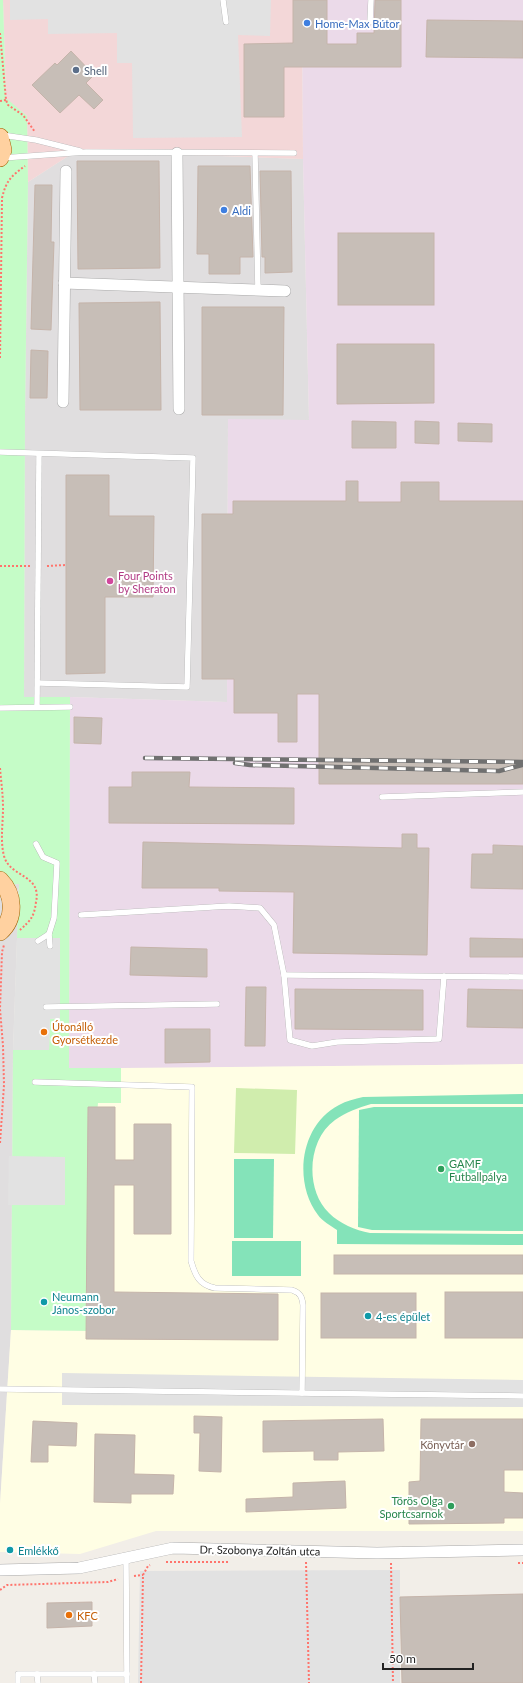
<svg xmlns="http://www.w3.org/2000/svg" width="523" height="1683" font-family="Lato,sans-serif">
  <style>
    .residential { fill: #e0dedf }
    .commercial { fill: #f3d7d8 }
    .industrial { fill: #ebdae9 }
    .education { fill: #fffee4 }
    .grass { fill: #d0edad }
    .park { fill: #c5fcc7 }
    .pitch { fill: #84e3b9 }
    .parking { fill: #e2e2e2 }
    .building { fill: #c7beb7; stroke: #c5b4aa }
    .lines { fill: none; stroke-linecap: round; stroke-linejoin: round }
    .lane-casing { stroke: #a9a9a9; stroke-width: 6 }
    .street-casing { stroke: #a9a9a9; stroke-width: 12 }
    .primary-casing { stroke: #9f6200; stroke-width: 18 }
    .path { stroke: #ff746c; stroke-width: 2; stroke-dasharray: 2 2; stroke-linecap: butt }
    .lane { stroke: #fff; stroke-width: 5.5 }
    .street { stroke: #fff; stroke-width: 11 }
    .primary { stroke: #ffd1a0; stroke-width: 17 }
    .rail-casing { stroke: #707070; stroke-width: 4.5 }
    .rail { stroke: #fff; stroke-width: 3; stroke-dasharray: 9; stroke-linecap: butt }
    .shop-dot { fill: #3f7fe0; stroke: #fff; stroke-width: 1.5 }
    .service-dot { fill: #5c6f8a; stroke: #fff; stroke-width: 1.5 }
    .hotel-dot { fill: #d1479c; stroke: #fff; stroke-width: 1.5 }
    .food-dot { fill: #e8710a; stroke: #fff; stroke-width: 1.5 }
    .leisure-dot { fill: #2e9e5b; stroke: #fff; stroke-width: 1.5 }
    .culture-dot { fill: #0f9aa8; stroke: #fff; stroke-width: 1.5 }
    .education-dot { fill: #8d6e63; stroke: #fff; stroke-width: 1.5 }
    .labels { text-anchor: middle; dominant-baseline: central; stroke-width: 4; stroke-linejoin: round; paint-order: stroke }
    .shop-label { font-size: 11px; fill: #366cbe; stroke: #fff; text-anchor: start }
    .service-label { font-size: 11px; fill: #4e5e75; stroke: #fff; text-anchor: start }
    .hotel-label { font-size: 11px; fill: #b23c85; stroke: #fff; text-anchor: start }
    .food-label { font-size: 11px; fill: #c56008; stroke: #fff; text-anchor: start }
    .leisure-label { font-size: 11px; fill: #27864d; stroke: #fff; text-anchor: start }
    .culture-label { font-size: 11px; fill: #0d838f; stroke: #fff; text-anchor: start }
    .education-label { font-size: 11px; fill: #785e54; stroke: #fff; text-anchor: end }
    .street-label { font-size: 11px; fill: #222; stroke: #fff }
  </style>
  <rect width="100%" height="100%" fill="#f2eee8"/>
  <g class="residential">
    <path d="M76,151L303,159L309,420H228L227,702L70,697H24L25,416L28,182Z"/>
    <path d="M19,884L13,1050L11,1330L0,1504V885Z"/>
  </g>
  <path class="commercial" d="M3,0H302L303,159L76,151L28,182L27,116L6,99Z"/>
  <path class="industrial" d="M302,0H523V1064L69,1069L70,697L227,702L228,419L309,420L303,159Z"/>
  <path class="education" d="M523,1064V1531H156L80,1554L0,1552V1504L11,1330L97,1331L88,1185L98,1103L121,1102V1068Z"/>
  <path class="grass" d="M236,1088L297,1090L295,1154L234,1153Z"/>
  <path class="park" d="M0,0H3L6,98L27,116L28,182L25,416L24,697H70L69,1068H121V1103H98L88,1185L97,1331L11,1330L13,1050H49L50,1019L60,1018V938H17L19,884L0,885Z"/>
  <g class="pitch">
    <path d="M523,1094V1104H371C358,1108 346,1112 335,1120C307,1140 305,1190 329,1213C340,1224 355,1230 370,1233L523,1234V1245L337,1244V1230C331,1226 322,1221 318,1215C293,1182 300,1125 339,1105C346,1101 355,1099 363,1097Z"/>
    <path d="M374,1107H523V1231L372,1230L358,1227L359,1110Z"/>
    <path d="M234,1159H274L273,1238H234Z"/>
    <rect x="232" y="1241" width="69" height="35"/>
  </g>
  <g class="parking">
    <path d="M10,0H271L270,36L238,35L242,137L133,138L132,63H117V33L48,34V19L10,20Z"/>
    <path d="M17,938H60V1018L50,1019L49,1050H13Z"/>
    <path d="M9,1156L65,1157V1205H8Z"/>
    <path d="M62,1373L523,1380V1407L62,1405Z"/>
    <path d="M400,1570V1683H138L140,1571Z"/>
  </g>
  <g class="building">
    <path d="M293,0H327V44H357V33H374L375,0H401V67H284V117H244V44L293,43Z"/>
    <path d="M427,20L523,21V58L426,57Z"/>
    <path d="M71,51L94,75L86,83L103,100L94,109L79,95L60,113L32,85L55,63L57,65Z"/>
    <path d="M77,161H159L160,268L78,269Z"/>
    <path d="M198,166H250L253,257H240V274H209V254H197Z"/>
    <path d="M260,171H291L292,272L265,273V257H262Z"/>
    <path d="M35,185H52L51,242H54L51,330L31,329Z"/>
    <rect x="338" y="233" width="96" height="72"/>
    <path d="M160,302L161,410H80L79,303Z"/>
    <path d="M202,307H284L283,415H202Z"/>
    <path d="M337,344H434V403L337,404Z"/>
    <path d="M31,350L48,351L47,398H30Z"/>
    <path d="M352,421L396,422V448H352Z"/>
    <path d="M415,421L439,422V444L415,443Z"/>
    <path d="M458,423L492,424V442L458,441Z"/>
    <path d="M66,475H109V516H154L153,597H105V673L66,674Z"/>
    <path d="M346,481H358V502H401V482H439V501H523V784H319V694H297V742H278V713H234V679H202V514H233V501H346Z"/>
    <path d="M74,717L102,718L101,744L74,743Z"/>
    <path d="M132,772H190L189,787L294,788V824L109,823V787H132Z"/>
    <path d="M402,834H417V848H429L427,955L293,953L294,892L219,891V888H142L143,842L402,848Z"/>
    <path d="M493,845L523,846V889L471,888L472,854H493Z"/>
    <path d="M470,938L523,939V957H470Z"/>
    <path d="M131,947L207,949V977L130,975Z"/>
    <path d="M246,987H266L265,1046H245Z"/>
    <path d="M295,989L423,990V1030L295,1029Z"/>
    <path d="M468,989L523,990V1028L467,1027Z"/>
    <path d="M165,1029H210V1062L165,1063Z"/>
    <path d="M88,1107H115V1160H134V1124H171V1234H134V1185H114V1292L278,1294V1340L86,1339Z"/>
    <rect x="334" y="1255" width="189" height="19"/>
    <rect x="445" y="1292" width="78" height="46"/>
    <rect x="321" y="1293" width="95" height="45"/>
    <path d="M194,1416L222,1417L221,1472L199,1471L200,1433H194Z"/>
    <path d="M383,1419L384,1451L338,1452V1460H314V1451L263,1452V1421Z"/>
    <path d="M421,1419H523V1470H504V1492L523,1493V1518H504V1523L409,1524V1482L420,1481Z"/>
    <path d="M33,1421L77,1423L76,1446L48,1445V1462H31Z"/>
    <path d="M95,1434L135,1435L134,1474L174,1475L173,1494H131V1503L94,1502Z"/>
    <path d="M345,1481L346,1508L246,1512V1499L293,1497V1483Z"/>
    <path d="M523,1594V1683H402L400,1597Z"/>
    <path d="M92,1602V1626L47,1628V1603Z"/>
  </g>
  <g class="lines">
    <defs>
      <g id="lane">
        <path d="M223,0L226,22"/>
        <path d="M370,22L371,0"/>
        <path d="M2,135L36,140L80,151"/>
        <path d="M255,153L258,290"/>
        <path d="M2,158L86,152L294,153"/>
        <path d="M0,452L193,458L187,687L38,683"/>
        <path d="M37,707L39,454"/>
        <path d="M0,708L70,707"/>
        <path d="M382,797L523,792"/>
        <path d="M36,844L43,857L57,863L54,918L49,934L38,941"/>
        <path d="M81,915L229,906L260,908L274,925L284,975L290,1040L312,1046L337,1042L439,1039L444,976"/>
        <path d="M49,934L50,946"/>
        <path d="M284,975L523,977"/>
        <path d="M46,1007L217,1004"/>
        <path d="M35,1082L192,1087L191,1261C195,1275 199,1285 215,1288L292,1290C300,1293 302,1296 303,1305L302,1393"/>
        <path d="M0,1389L523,1396"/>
        <path d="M126,1558L127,1683"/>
        <path d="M37,1674L38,1683"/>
        <path d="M94,1674L95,1683"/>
        <path d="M18,1683V1674H127"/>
      </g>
      <g id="street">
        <path d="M177,153L179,409"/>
        <path d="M64,283L285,291"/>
        <path d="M63,402L66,171"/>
        <path d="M0,1570L79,1568L173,1548L377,1553L523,1550"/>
      </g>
      <g id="primary">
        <path d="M0,137L3,150L0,158"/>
        <path d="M0,880C14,894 16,918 0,932"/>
      </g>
    </defs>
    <use href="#lane" class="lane-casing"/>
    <use href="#street" class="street-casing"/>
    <use href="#primary" class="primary-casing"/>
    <g class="path">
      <path d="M0,33L6,100L8,105L23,115L35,132"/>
      <path d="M0,101L6,100"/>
      <path d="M0,358L2,198C6,181 11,176 25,166"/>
      <path d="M0,566H31"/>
      <path d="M47,566L66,565"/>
      <path d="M0,768C1,781 3,794 3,808C3,824 0,840 4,856C10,878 42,874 36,902C34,917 31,920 20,930"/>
      <path d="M0,1143L4,1085L3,1046L0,1009L2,952L4,945"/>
      <path d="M166,1562H230"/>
      <path d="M306,1562L309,1683"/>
      <path d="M391,1563L393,1683"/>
      <path d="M518,1563H523"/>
      <path d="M134,1576L143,1575"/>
      <path d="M0,1590L7,1585L108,1582L118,1579"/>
      <path d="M141,1683L143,1575L148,1566L150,1565"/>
    </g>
    <use href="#lane" class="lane"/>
    <use href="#street" class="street"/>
    <use href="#primary" class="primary"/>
    <defs>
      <g id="rail">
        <path d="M145,758L523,762"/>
        <path d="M235,763L250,765L499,771L522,765"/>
      </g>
    </defs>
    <use href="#rail" class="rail-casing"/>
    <use href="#rail" class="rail"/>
  </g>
  <g class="shop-dot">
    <circle cx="307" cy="23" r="4"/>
    <circle cx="224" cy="210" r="4"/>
  </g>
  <circle class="service-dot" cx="76" cy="70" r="4"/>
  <circle class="hotel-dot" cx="110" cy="581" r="4"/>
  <g class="food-dot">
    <circle cx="44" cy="1032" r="4"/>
    <circle cx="69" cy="1615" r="4"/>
  </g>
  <g class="leisure-dot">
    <circle cx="441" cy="1169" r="4"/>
    <circle cx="451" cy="1506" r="4"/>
  </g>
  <g class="culture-dot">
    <circle cx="44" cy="1302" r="4"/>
    <circle cx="368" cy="1316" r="4"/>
    <circle cx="10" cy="1550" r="4"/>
  </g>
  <circle class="education-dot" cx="472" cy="1444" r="4"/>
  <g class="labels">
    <g class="shop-label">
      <text x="315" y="23">Home-Max Bútor</text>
      <text x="232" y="210">Aldi</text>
    </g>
    <g class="service-label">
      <text x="84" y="70">Shell</text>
    </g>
    <g class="hotel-label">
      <text x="118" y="575">Four Points<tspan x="118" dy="13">by Sheraton</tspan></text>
    </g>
    <g class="food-label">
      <text x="52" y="1026">Útonálló<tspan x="52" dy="13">Gyorsétkezde</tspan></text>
      <text x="77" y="1615">KFC</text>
    </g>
    <g class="leisure-label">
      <text x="449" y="1163">GAMF<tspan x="449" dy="13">Futballpálya</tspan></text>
      <text x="443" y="1500" text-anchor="end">Törös Olga<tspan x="443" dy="13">Sportcsarnok</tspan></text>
    </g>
    <g class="culture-label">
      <text x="52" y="1296">Neumann<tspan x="52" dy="13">János-szobor</tspan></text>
      <text x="376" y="1316">4-es épület</text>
      <text x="18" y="1550">Emlékkő</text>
    </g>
    <g class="education-label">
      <text x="464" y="1444">Könyvtár</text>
    </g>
    <g class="street-label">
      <text transform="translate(260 1550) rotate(1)">Dr. Szobonya Zoltán utca</text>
    </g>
  </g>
  <path d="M383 1663v6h90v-6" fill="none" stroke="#222222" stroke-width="2"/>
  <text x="389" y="1663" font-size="12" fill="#222222" stroke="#ffffff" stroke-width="3" paint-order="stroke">50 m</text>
</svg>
